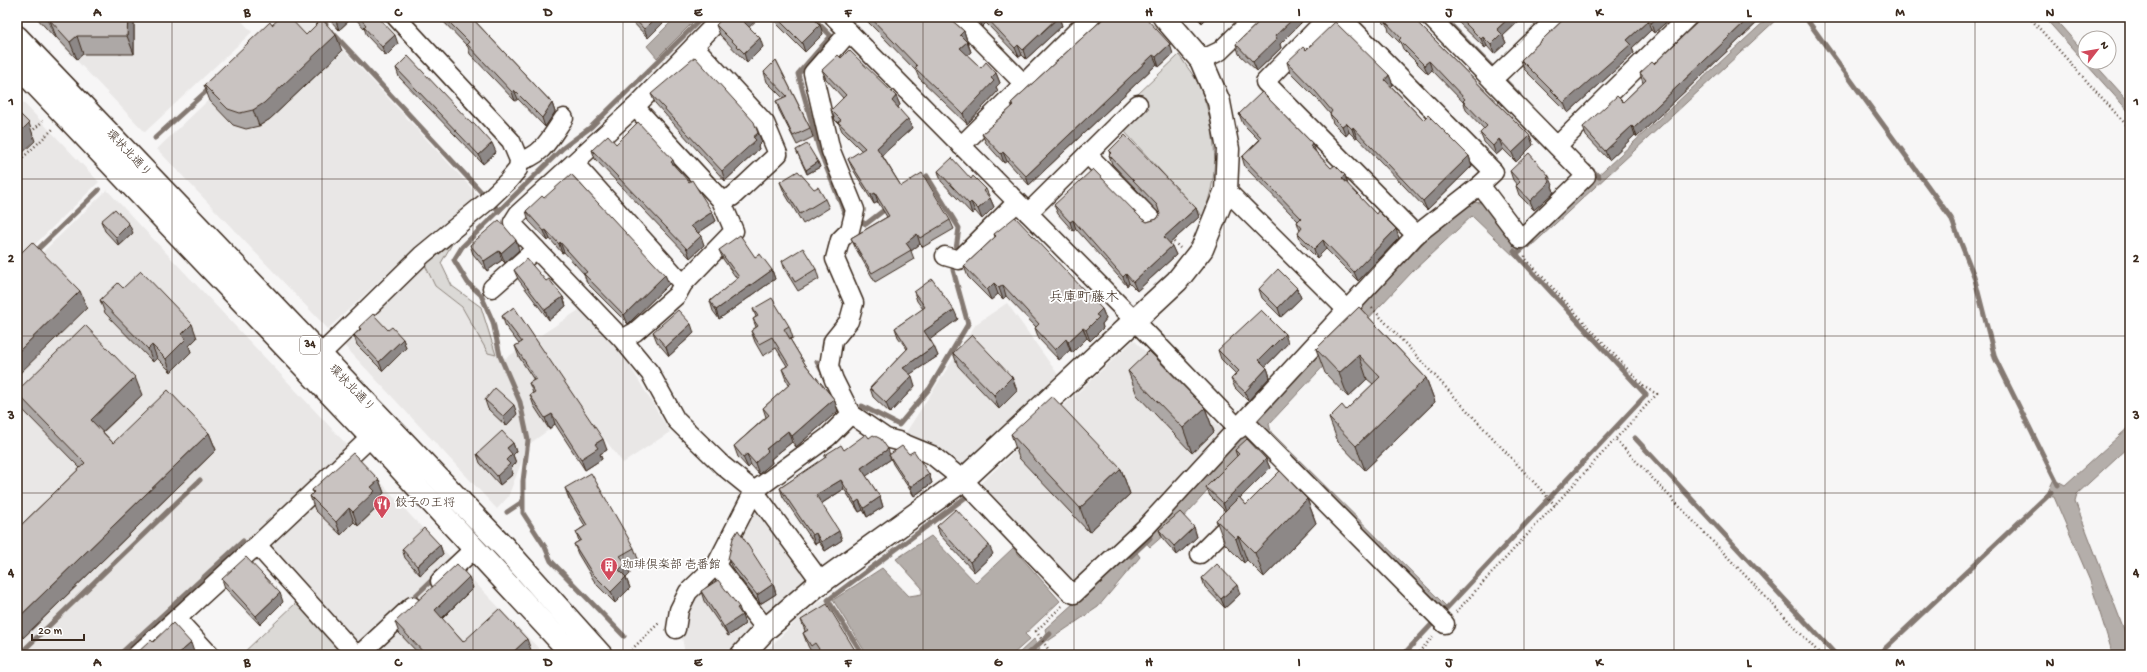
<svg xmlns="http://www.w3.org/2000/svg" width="2147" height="672" font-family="'Gochi Hand','Klee One',sans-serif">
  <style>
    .built { fill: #e9e7e6 }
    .green { fill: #dbd9d6; stroke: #8b827a }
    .water { fill: #b4aeaa; stroke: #847972 }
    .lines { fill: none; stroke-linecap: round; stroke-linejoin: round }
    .stream { stroke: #847972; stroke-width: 5 }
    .minor-casing { stroke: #3b2a1e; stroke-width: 21 }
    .tertiary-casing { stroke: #3b2a1e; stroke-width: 25 }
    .trunk-casing { stroke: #3b2a1e; stroke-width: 25 }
    .path { stroke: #3b2a1e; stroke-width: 2.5; stroke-dasharray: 1 3; stroke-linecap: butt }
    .minor { stroke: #fff; stroke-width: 18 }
    .tertiary { stroke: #fff; stroke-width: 22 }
    .trunk { stroke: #fff; stroke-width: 22 }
    .wall { fill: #ada8a6; stroke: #3b2a1e }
    .shaded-wall { fill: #8d8887; stroke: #3b2a1e }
    .building { fill: #c9c3c1; stroke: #3b2a1e }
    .grid { fill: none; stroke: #3b2a1e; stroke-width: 1; stroke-opacity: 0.55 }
    .labels { text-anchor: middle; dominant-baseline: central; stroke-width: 3.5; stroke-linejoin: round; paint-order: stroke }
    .shield { fill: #fff; stroke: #766a62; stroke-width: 1 }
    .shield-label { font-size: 11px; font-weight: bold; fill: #3b2a1e }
    .street-label { font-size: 12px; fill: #3b2a1e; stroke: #fff }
    .poi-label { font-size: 12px; fill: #3b2a1e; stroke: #fff; text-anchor: start }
    .quarter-label { font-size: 14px; fill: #3b2a1e; stroke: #fff }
    .neatline { fill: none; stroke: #3b2a1e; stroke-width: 1.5 }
    .grid-label { font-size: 13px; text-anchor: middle; font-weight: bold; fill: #3b2a1e }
  </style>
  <rect width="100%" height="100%" fill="#f7f6f6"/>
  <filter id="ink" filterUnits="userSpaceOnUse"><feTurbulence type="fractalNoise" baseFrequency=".025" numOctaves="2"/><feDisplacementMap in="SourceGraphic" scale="8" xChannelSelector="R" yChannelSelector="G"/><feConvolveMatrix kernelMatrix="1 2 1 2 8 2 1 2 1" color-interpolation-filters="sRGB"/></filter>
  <g filter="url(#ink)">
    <g class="built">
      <path d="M35,17H238L252,32L145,132Z"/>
      <path d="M299,17H313L478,195L421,242L328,329L157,149L279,33Z"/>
      <path d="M17,96L99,182L17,262Z"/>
      <path d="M107,190L349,447L124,655H30L26,651L17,648V277Z"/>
      <path d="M425,265L435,286L462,307L489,353L506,358L582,308L622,353L670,432L623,463L580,407L528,445L508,497L497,509L341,342Z"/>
      <path d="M1007,303L1059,376L958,469L903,437L976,324Z"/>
      <path d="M1134,340L1227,434L1074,587L979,485Z"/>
      <path d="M358,456L410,515L545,655H369L268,545Z"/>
      <path d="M759,505L810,578L772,608L726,655H685L681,631L685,612L749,511Z"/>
      <path d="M824,599L858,655H762L802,615Z"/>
    </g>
    <g class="green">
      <path d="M1179,55C1184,63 1190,70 1195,78C1208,99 1217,144 1214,170C1213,186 1208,202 1203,217L1124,131L1149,108L1137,95Z"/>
      <path d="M452,244L441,263L452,286L481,307L496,355L488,353L462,307L435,286L425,265Z"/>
      <path d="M296,603L345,655H241Z"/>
    </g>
    <g class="water">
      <path d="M676,17H698L657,58L647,46Z"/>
      <path d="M1769,17H1779L1529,248L1525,243Z"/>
      <path d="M2044,17H2053L2085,53V62H2093L2130,103V113Z"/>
      <path d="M1472,202L1482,203L1517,248L1520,255L1517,259L1472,216L1413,271L1269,424L1271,432L1447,607L1444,611L1254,420L1428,238L1448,219Z"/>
      <path d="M2130,426V445L2077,494L2075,501L2130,645V655H2113L2090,581L2054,497L2046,496L2054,479L2065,485Z"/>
      <path d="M1243,431L1253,441L1180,521L1150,547L1142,538Z"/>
      <path d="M931,536L976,583L1013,548L1060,601L1025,634L1030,639L1012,655H867L833,600L882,568L909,596L922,594V588L896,559Z"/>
      <path d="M1134,549L1140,557L1098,607L1048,641L1045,629Z"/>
      <path d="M1034,639L1040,649L1034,655H1017Z"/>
    </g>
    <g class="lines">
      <g class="stream">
        <path d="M319,17L326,24"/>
        <path d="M812,17L831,36L798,74L819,149L845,214L866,224L888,207"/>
        <path d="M1443,17L1519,95"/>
        <path d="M1805,17L1951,218L1974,276L1995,358L2058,485"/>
        <path d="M332,32L499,211"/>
        <path d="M155,138L211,87"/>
        <path d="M1589,167L1599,177"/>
        <path d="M1514,251L1516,254L1532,241"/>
        <path d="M35,252L99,190"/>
        <path d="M817,362L823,373"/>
        <path d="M862,406L899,425L930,388L968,324L953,270L959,228L927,176L920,182"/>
        <path d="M1635,438L1836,655"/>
        <path d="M507,512L522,502"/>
        <path d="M1131,556L1150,538"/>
        <path d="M409,602L436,576"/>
        <path d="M1444,611L1646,395L1516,254"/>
        <path d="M624,636L551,561L545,547L523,513V481L528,440L520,402L500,356L493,322L481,295L468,283L454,260L462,247L563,148L591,127L703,17"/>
        <path d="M17,653L23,655L26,648L200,480"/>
        <path d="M119,655L243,541"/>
        <path d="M863,655L828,600L966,497"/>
        <path d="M1027,655L1050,634"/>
        <path d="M1403,655L1433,623"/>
        <path d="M1878,655L2051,492"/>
      </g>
      <defs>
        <g id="minor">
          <path d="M722,17L635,107L518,214L513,222L516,228L622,339L650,373L676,420L722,465L754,491L821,582"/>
          <path d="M834,17L1136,322L1239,429"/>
          <path d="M958,17L1023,83"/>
          <path d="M1328,17L1265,82L1416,235"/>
          <path d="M1341,17L1494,172L1480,185"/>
          <path d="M694,46L765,123L778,154L732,197L721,200"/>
          <path d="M1201,60L1220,51L1255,17"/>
          <path d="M1492,80L1558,17"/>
          <path d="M961,146L1091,17"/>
          <path d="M1557,146L1688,17"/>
          <path d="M1087,154L1153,221"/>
          <path d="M519,160C541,159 552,135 564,118"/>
          <path d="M574,163L683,284"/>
          <path d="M1226,190L1348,311"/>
          <path d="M1028,213L1138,104"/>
          <path d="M945,256L959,260L1017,202"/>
          <path d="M492,288L536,249"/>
          <path d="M622,339L635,332L677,295L683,284L734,231L721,200L635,107"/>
          <path d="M319,356L422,255L485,203L508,181L518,169L519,160L511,141L396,17"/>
          <path d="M851,414L886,438L898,441L932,455L963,480L1070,592L1074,594L1146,527L1416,235L1480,185L1521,239L1586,176L1430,17"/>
          <path d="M1245,422L1445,624"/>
          <path d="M257,545L371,437"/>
          <path d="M1200,554L1238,516"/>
          <path d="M716,565L766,629"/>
          <path d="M440,581L474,549"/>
          <path d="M177,619L210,655"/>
          <path d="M676,629L679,610L688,592L716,565L754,491L828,437L851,414L834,380L829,366L833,341L849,321L854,303L835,259L840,240L850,230L855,210L831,151L813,73L849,32"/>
          <path d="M137,655L257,545L356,655"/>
          <path d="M359,655L412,606"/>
        </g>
        <path id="tertiary" d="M742,655L766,629L816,586L963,480L1177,281L1202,249L1226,190L1228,149L1219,102L1201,60L1164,17"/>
        <g id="trunk">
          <path d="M17,37L505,548L601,655"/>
          <path d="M17,65L371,437L573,655"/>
        </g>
      </defs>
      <use href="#minor" class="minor-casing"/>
      <use href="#tertiary" class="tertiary-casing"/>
      <use href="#trunk" class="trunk-casing"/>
      <g class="path">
        <path d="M2029,17L2130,129"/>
        <path d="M31,132L43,121"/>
        <path d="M17,163L53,129"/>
        <path d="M1171,239L1180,248"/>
        <path d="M1372,308L1555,505"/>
        <path d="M1616,440L1821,655"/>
        <path d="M1456,612L1657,394L1644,387L1525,258V255"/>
        <path d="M626,655L659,623"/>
        <path d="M1052,655L1036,631L1062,606"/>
        <path d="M1416,655L1434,636"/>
      </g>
      <use href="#minor" class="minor"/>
      <use href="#tertiary" class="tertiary"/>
      <use href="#trunk" class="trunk"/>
    </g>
    <g class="wall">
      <path d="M36,17H134V54H83L77,59L56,37L55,38Z"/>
      <path d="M329,17H353L339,30L331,21Z"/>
      <path d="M354,17H378L398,44L386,56L367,36L364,28Z"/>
      <path d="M439,17H471L552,103L555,112L545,127L518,99L515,101L470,54L468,47Z"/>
      <path d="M628,17H669L648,38Z"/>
      <path d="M770,17H812L823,34L805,52Z"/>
      <path d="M863,17H948L964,31L971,52L967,55L981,68L996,73L1000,83L996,87L998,91L967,124L919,78L916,71L883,37Z"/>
      <path d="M973,17H1059L1062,26L1026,59L1022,55L1019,57L986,23L982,27Z"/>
      <path d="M1105,17L1173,54L1159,67L1157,64L1029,185L1007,161L1004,163L986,143L982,134L1012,107L1011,103Z"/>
      <path d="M1196,17H1208L1202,23Z"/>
      <path d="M1264,17H1307L1280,44L1281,48L1257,71L1239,54L1236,44Z"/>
      <path d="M1378,17H1412L1530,136L1533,145L1516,162L1503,149L1496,155L1484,142L1480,133L1484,129L1466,110L1464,103L1432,70L1428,74L1403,49L1401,44L1389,32L1388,27Z"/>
      <path d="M1453,17H1523L1503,36L1506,43L1494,54L1487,46L1485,48Z"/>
      <path d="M1566,17L1671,18L1654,33L1651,30L1632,48L1634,53L1568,113L1524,69L1521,60Z"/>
      <path d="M1703,17H1763L1637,137L1635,135L1609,160L1586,136L1583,127L1623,102L1643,83L1640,73L1654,64Z"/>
      <path d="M272,25L306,35L342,51L270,119L259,126L246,129L233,125L210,101L204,85Z"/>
      <path d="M716,25L749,27L763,47L747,63L720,35Z"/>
      <path d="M1306,50L1389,75L1393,85L1391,86L1423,120L1469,156L1472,166L1427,210L1357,137L1355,138L1349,132L1346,136L1333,123L1330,114L1319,101L1290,72L1287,62Z"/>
      <path d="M841,58L896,96L900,105L898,107L912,128L882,155L901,186L950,220L954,229L923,247L920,244L911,251L914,259L875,282L855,247L851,238L887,217L878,202L874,204L852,168L848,159L862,151L842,131L839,124L835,120L831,110L843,98L826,79L822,70Z"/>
      <path d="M776,60L810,128L813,137L797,145L779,110L776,101L783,98L767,82L764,72Z"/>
      <path d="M396,68L496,152L483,164L399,77Z"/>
      <path d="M651,94L762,142L758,146L759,149L725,181L655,103Z"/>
      <path d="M1239,114L1312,143L1315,151L1331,168L1345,175L1348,185L1399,238L1358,281L1326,249L1317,258L1301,242L1298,233L1300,231L1297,222L1298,221L1245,167L1242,157L1259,140L1243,124Z"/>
      <path d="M616,144L676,168L712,212L716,221L698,233L704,245L690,258L595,159L592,150Z"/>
      <path d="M796,150L818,162L820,167L807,174Z"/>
      <path d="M1109,151L1196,208L1199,217L1170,243L1176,255L1137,291L1129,283L1127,286L1076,229L1073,231L1058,214L1054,205L1142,219L1147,222L1157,219L1160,214L1159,213L1112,164L1109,155L1110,154Z"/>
      <path d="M938,171L971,179L986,189L994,207L982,219L975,211L972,214L941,181Z"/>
      <path d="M1510,171L1553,185L1552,186L1554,192L1534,210L1519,195L1516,186L1517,185L1513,180Z"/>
      <path d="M780,182L814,189L825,199L829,208L803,224L784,192Z"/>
      <path d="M544,198L665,275L669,284L628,324L587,283L584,274L564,252L562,253L550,239L548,241L529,221L526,211Z"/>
      <path d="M101,221L133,233L119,246L105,231Z"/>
      <path d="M994,234L1102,309L1106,319L1102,324L1103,328L1090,341L1087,338L1072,353L1070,350L1059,360L1039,339L1035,328L1036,327L1006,296L1003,299L998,294L991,300L968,277L964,266L995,237Z"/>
      <path d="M470,245L519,250L505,263L502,260L487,271L473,254Z"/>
      <path d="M719,250L755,257L772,270L775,279L719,319L713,311L710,301L737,279L723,259Z"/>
      <path d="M782,261L816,269L819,279L798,291L785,270Z"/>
      <path d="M514,270L563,297L566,306L549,320L518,279Z"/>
      <path d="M123,288L197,338L189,346L191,352L171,372L157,358L153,362L105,313L100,300Z"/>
      <path d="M1297,288L1301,298L1281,317L1262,298L1259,289Z"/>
      <path d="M914,292L958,319L930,339L938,356L910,374L915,386L890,413L873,397L870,388L907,349L898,337L895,328L923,309L917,301Z"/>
      <path d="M514,307L607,450L600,454L602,459L585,470L555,424L549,429L534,406L530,395L533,393L529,383L534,380L519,357L515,346L519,344L506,327L502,316Z"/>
      <path d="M1359,307L1426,378L1435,402L1365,470L1338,442L1329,418L1346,410L1373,384L1367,379L1348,397L1325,373L1316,349Z"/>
      <path d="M753,309L789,326L793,338L790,339L805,364L834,399L838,411L796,447L792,442L771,459L772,463L759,474L751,465L748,468L738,457L734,446L766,417L763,408L789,385L786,380L782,369L787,366L776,348L763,356L755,342L751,331L756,327L753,319L756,317Z"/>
      <path d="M359,327L388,330L403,339L406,348L383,371L357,345L354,335L360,329Z"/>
      <path d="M653,332L694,333L669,356L657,342Z"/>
      <path d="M1288,343L1265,367L1267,368L1270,377L1248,401L1235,388L1231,379L1236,374L1221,359L1218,350Z"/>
      <path d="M953,353L1012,377L1017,391L999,409L958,366Z"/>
      <path d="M1128,371L1205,408L1214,432L1192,453L1137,395Z"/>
      <path d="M17,391L142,395L103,432L113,443L209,433L216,450L23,638L17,632V529L80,468L22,409L17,394Z"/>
      <path d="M485,400L517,414L506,426L488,409Z"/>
      <path d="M1011,434L1121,469L1130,494L1089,532L1019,458Z"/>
      <path d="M869,438L890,454H909L929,474L932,483L914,496L893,464L891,459L866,476L880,497L883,507L867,517L863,510L859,512L844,489L821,504L842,540L825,551L819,542L815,544L783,497L780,488L825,458V455L844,450Z"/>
      <path d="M513,443L516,452L513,455L516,463L511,468L513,474L500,485L480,463L477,454Z"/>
      <path d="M1235,450L1266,459L1270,468L1240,498L1246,505L1307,499L1316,523L1264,577L1247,560L1244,563L1225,544L1216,520L1225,511L1210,496L1206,487L1237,456Z"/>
      <path d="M379,480L384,493L378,499L380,505L358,526L354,522L341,535L315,510L310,496L313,494L312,490Z"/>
      <path d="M565,488L634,548L638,559L627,565L630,574L626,578L630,588L615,603L596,584L578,554L574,544L579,541L576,532L585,526L569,499Z"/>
      <path d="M937,526L993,554L974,572L940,535Z"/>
      <path d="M1194,527L1197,537L1177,555L1163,539L1159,530Z"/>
      <path d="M440,545L443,554L420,575L405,558L402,549Z"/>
      <path d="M728,559L773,584L776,594L760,604L732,568Z"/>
      <path d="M1202,578L1240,594L1225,608L1205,587Z"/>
      <path d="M222,579L283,602L260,625L225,588Z"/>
      <path d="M473,588L442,619L463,642L531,650L525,655H420L399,633L395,622Z"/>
      <path d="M701,591L743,616L742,617L745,624L728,636L704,601Z"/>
      <path d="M801,620L858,655H813L808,646L803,633L805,631Z"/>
    </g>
    <g class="shaded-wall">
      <path d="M128,17H134V54L127,36Z"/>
      <path d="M340,17H353L339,30L336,21Z"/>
      <path d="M656,17H669L648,38L644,29Z"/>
      <path d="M747,17H760L746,30L743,21Z"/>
      <path d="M979,17H984L986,23L982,27L979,18Z"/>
      <path d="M1059,17L1062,26L1026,59L1023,50Z"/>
      <path d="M1200,17H1208L1202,23Z"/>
      <path d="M1295,17H1307L1280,44L1281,48L1257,71L1253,62L1275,36Z"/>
      <path d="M1510,17H1523L1503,36L1506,43L1494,54L1491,45L1497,29Z"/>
      <path d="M1658,17H1670L1671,18L1654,33L1651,23Z"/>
      <path d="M1750,17H1763L1637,137L1634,128Z"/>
      <path d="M50,20L56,37L55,38L48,21Z"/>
      <path d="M1648,21L1651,30L1632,48L1634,53L1568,113L1564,103L1627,40Z"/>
      <path d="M820,25L823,34L805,52L802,43Z"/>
      <path d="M964,31L967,41L964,45L960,35Z"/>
      <path d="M336,35L342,51L270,119L259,126L253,110Z"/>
      <path d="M395,35L398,44L386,56L382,47Z"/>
      <path d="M77,36L83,54L77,59L70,42Z"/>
      <path d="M1483,37L1487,46L1485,48L1481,39Z"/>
      <path d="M760,38L763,47L747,63L744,53Z"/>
      <path d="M967,42L971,52L964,58L960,48Z"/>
      <path d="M1170,44L1173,54L1159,67L1156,57Z"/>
      <path d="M1018,45L1022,55L1019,57L1015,48Z"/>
      <path d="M1153,55L1157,64L1029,185L1026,176Z"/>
      <path d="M1429,61L1432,70L1428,74L1424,65Z"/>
      <path d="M996,73L1000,83L996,87L998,91L967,124L963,114L991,78Z"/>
      <path d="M1389,75L1393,85L1388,89L1385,80Z"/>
      <path d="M514,90L518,99L515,101L512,92Z"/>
      <path d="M896,96L900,105L895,110L892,101Z"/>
      <path d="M552,103L555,112L545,127L542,118Z"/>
      <path d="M908,119L912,128L880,157L877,148Z"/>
      <path d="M29,123L35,141L17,158V135Z"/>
      <path d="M1346,123L1349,132L1346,136L1342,126Z"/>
      <path d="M1632,126L1635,135L1609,160L1605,151Z"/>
      <path d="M1353,127L1357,137L1355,138L1352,129Z"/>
      <path d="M758,133L762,142L758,146L759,149L725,181L722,171Z"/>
      <path d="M1530,136L1533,145L1516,162L1512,153Z"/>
      <path d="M1499,139L1503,149L1496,155L1493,146Z"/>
      <path d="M492,143L496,152L483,164L479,155Z"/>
      <path d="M1312,143L1316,152L1310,146Z"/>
      <path d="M1003,152L1007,161L1004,163L1001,154Z"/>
      <path d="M1469,156L1472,166L1427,210L1423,201Z"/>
      <path d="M673,160L676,169L671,162Z"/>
      <path d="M818,162L820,167L807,174L806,170Z"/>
      <path d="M1345,175L1348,185L1345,188L1342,178Z"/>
      <path d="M1549,176L1553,185L1552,186L1554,192L1534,210L1530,201L1547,178Z"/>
      <path d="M875,193L878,202L874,204L871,195Z"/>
      <path d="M990,198L994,207L982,219L978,209Z"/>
      <path d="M971,202L975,211L972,214L969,204Z"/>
      <path d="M1196,208L1199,217L1167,246L1164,237Z"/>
      <path d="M712,212L716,221L695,235L691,226Z"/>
      <path d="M1073,220L1076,229L1073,231L1070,222Z"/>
      <path d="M129,224L133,233L119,246L116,237Z"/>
      <path d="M1396,229L1399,238L1358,281L1354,272Z"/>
      <path d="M546,230L550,239L548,241L544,231Z"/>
      <path d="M917,234L920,244L911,251L906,243Z"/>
      <path d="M701,236L704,245L690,258L687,249Z"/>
      <path d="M516,240L519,250L505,263L501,253Z"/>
      <path d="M1323,240L1326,249L1317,258L1314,249Z"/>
      <path d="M560,242L564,252L562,253L559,244Z"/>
      <path d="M1172,246L1176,255L1137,291L1133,282Z"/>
      <path d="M499,251L502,260L487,271L484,261Z"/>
      <path d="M772,270L775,279L719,319L716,310Z"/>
      <path d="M1126,274L1129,283L1127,286L1123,277Z"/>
      <path d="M665,275L669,284L628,324L624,315Z"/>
      <path d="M994,283L998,294L991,300L987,290Z"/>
      <path d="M1003,285L1006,296L1003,299L999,288Z"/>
      <path d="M1297,288L1301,298L1281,317L1278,308Z"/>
      <path d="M80,291L87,308L17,376V353Z"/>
      <path d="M563,297L566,306L549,320L545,310Z"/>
      <path d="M1102,309L1106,319L1102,324L1103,328L1090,341L1086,330L1096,315Z"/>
      <path d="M954,310L958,319L928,341L924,331Z"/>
      <path d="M192,324L197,338L189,346L191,352L171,372L166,359L182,334Z"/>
      <path d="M691,324L694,333L669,356L666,347Z"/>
      <path d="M1083,328L1087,338L1072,353L1068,342Z"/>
      <path d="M1285,334L1288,343L1262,370L1259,360Z"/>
      <path d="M403,339L406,348L383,371L379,362Z"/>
      <path d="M1066,339L1070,350L1059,360L1055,350Z"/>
      <path d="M152,345L157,358L153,362L148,349Z"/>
      <path d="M934,346L938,356L906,377L903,368Z"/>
      <path d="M1359,355L1367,379L1348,397L1339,373Z"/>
      <path d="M1267,368L1270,377L1248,401L1245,392Z"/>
      <path d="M912,376L915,386L890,413L886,403Z"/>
      <path d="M135,377L142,395L97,437L91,420Z"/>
      <path d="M1012,377L1017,391L999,409L994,395Z"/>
      <path d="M1426,378L1435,402L1365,470L1356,446Z"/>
      <path d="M834,399L838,411L796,447L792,436Z"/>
      <path d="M514,405L517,414L506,426L503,416Z"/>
      <path d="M1205,408L1214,432L1192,453L1183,428Z"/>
      <path d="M552,414L555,424L549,429L545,418Z"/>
      <path d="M788,431L792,442L771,459L772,463L759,474L755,463L766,449Z"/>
      <path d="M209,433L216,450L23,638L17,622V619Z"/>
      <path d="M603,439L607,450L600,454L602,459L585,470L581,459L595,444Z"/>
      <path d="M513,443L516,452L513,455L516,463L511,468L513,474L500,485L497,476L506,460L507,448Z"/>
      <path d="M888,449L891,458L889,455L891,459L865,477L861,468Z"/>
      <path d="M747,454L751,465L748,468L743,457Z"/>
      <path d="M1266,459L1270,468L1226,512L1223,503Z"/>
      <path d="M1121,469L1130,494L1089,532L1080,508Z"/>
      <path d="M929,474L932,483L914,496L910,487Z"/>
      <path d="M379,480L384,493L378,499L380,505L358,526L353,512L371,487Z"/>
      <path d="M841,480L844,489L819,505L816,495Z"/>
      <path d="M880,497L883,507L867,517L864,508Z"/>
      <path d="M1307,499L1316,523L1264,577L1255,553Z"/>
      <path d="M859,500L863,510L859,512L855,503Z"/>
      <path d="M349,508L354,522L341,535L336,522Z"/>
      <path d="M1194,527L1197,537L1177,555L1174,546Z"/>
      <path d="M839,531L842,540L825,551L821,542Z"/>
      <path d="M816,533L819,542L815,544L812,535Z"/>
      <path d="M1238,536L1247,560L1244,563L1236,539Z"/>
      <path d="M440,545L443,554L420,575L417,566Z"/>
      <path d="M989,545L993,554L974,572L970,562Z"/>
      <path d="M626,563L630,574L626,578L630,588L615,603L611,592L619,570Z"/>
      <path d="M469,577L473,588L439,621L435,610Z"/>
      <path d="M773,584L776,594L760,604L757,595Z"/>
      <path d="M1237,585L1240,594L1225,608L1221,599Z"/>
      <path d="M280,593L283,602L260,625L256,616Z"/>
      <path d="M739,607L745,624L728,636L724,627L737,608Z"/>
      <path d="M527,639L531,650L525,655H510Z"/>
      <path d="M191,643L195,655H177Z"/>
    </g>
    <g class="building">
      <path d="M45,17H128L127,36H77L70,42L50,20L48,21Z"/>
      <path d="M281,17H289L306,35L322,19L336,35L264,103L253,110L240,113L228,109L204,85L270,22L272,25Z"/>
      <path d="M332,17H340L336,21Z"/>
      <path d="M359,17H378L395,35L382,47L364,27L366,25Z"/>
      <path d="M444,17H471L552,103L542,118L514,90L512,92L467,44L469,42Z"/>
      <path d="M633,17H656L644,29Z"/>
      <path d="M724,17H747L743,21L760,38L744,53L716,25Z"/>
      <path d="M776,17H812L820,25L802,43Z"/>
      <path d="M870,17H948L964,31L960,35L967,42L960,48L981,68L986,62L996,73L991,78L994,81L963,114L915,68L917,66Z"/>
      <path d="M986,17H1058L1023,50L1018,45L1015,48Z"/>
      <path d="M1105,17H1145L1170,44L1156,57L1153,55L1026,176L1003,152L1001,154L982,134L1013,106L1011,103Z"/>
      <path d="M1264,17H1295L1275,36L1277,39L1253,62L1236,44Z"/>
      <path d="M1383,17H1412L1530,136L1512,153L1499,139L1493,146L1480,133L1487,126L1463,101L1465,99L1429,61L1424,65L1399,40L1401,38L1386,22L1387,21Z"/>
      <path d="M1459,17H1510L1497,29L1502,34L1491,45L1483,37L1481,39Z"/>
      <path d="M1566,17H1658L1651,23L1648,21L1627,40L1631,44L1564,103L1521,60Z"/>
      <path d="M1703,17H1750L1634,128L1632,126L1605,151L1583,127L1617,96L1623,102L1646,80L1640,73L1652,62L1654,64Z"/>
      <path d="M1335,22L1389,75L1385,80L1423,120L1428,115L1469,156L1423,201L1353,127L1352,129L1346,123L1342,126L1330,114L1332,111L1316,92L1287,62L1303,47L1306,50Z"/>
      <path d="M849,50L896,96L892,101L908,119L877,148L901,186L922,173L950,220L920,238L917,234L906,243L911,250L872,273L851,238L889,216L875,193L871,195L848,159L865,148L838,122L841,120L831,110L846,95L822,70L838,55L841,58Z"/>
      <path d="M408,56L472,124L474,123L492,143L479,155L396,68Z"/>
      <path d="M695,57L754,122L758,133L753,137L756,140L722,171L651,94Z"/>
      <path d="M776,60L810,128L793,136L776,101L787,96L764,72Z"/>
      <path d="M1262,92L1312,143L1310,146L1331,168L1335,165L1345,175L1342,178L1376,214L1378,211L1396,229L1354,272L1323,240L1314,249L1298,233L1302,228L1297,222L1301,218L1242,157L1262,138L1239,114Z"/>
      <path d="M17,111L29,123L17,135Z"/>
      <path d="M638,122L673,160L671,162L689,182L692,180L712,212L691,226L701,236L687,249L592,150L608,135L616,144Z"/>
      <path d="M1125,135L1196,208L1164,237L1172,246L1133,282L1126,274L1123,277L1073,220L1070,222L1054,205L1093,169L1142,219L1147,222L1157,219L1160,214L1157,205L1109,155L1111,153L1109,151Z"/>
      <path d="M807,144L818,162L806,170L796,150Z"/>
      <path d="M1529,153L1549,176L1547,178L1550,182L1530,201L1516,186L1520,182L1510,171Z"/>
      <path d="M952,158L971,179L973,176L986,189L984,191L990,198L978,209L971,202L969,204L938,171Z"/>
      <path d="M798,171L814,189L818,187L825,199L800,214L780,182Z"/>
      <path d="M571,174L665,275L624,315L584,274L587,272L560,242L559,244L546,230L544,231L526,211L542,196L544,198Z"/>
      <path d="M115,209L129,224L116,237L101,221Z"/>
      <path d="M1015,217L1102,309L1096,315L1099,317L1086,330L1083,328L1068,342L1066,339L1055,350L1035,328L1039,324L1003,285L999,288L994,283L987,290L964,266L996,236L994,234Z"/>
      <path d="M499,220L516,240L501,253L499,251L484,261L470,245Z"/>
      <path d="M740,235L755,257L760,254L772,270L716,310L710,301L739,277L719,250Z"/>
      <path d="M32,242L80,291L17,353V257Z"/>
      <path d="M803,248L816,269L795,282L782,261Z"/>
      <path d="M527,259L546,281L549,279L563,297L545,310L514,270Z"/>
      <path d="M1278,269L1297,288L1278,308L1259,289Z"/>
      <path d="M141,271L192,324L182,334L186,339L166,359L152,345L148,349L100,300L118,283L123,288Z"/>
      <path d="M932,279L954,310L924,331L934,346L903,368L912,376L886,403L870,388L908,348L895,328L925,307L914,292Z"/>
      <path d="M772,298L789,326L784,329L805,364L834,399L792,436L788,431L766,449L768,451L755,463L747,454L743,457L734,446L769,415L763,408L791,383L782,369L789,365L772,337L759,344L751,331L758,326L753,319L758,316L753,309Z"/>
      <path d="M514,307L603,439L595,444L598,448L581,459L552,414L545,418L530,395L535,392L529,383L536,379L515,346L522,342L502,316Z"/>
      <path d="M1359,307L1426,378L1356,446L1329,418L1342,405L1346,410L1380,377L1359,355L1339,373L1316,349Z"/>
      <path d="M678,310L691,324L666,347L653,332Z"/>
      <path d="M1261,310L1285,334L1259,360L1267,368L1245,392L1231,379L1239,371L1218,350Z"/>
      <path d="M373,314L388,330L392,327L403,339L379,362L354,335L361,329L359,327Z"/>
      <path d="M85,325L135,377L91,420L113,443L168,390L209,433L17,619V529L85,463L17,393V391Z"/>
      <path d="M972,335L1012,377L994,395L953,353Z"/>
      <path d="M1149,351L1205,408L1183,428L1128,371Z"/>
      <path d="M495,388L514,405L503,416L485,400Z"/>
      <path d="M1052,396L1121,469L1080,508L1011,434Z"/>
      <path d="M502,431L513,443L507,448L512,454L506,460L510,464L497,476L477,454Z"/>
      <path d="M866,434L869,438L873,435L881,439L888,449L861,468L880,497L864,508L859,500L855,503L841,480L816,495L839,531L821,542L816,533L812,535L780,488L826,457L825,455L841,445L844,450Z"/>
      <path d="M1247,439L1266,459L1223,503L1206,487L1239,454L1235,450Z"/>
      <path d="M902,446L909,454L914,451L929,474L910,487L889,455Z"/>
      <path d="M353,453L379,480L371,487L375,491L353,512L349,508L336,522L310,496L314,492L312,490Z"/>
      <path d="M1280,471L1307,499L1255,553L1238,536L1236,539L1216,520L1239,497L1246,505Z"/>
      <path d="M591,473L634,548L620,556L626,563L619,570L626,577L611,592L592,573L574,544L581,540L576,532L587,525L565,488Z"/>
      <path d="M956,509L989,545L970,562L937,526Z"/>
      <path d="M1180,512L1194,527L1174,546L1159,530Z"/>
      <path d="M424,528L440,545L417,566L402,549Z"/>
      <path d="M738,530L773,584L757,595L728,559L733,538Z"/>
      <path d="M246,557L280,593L256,616L222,579Z"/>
      <path d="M457,564L469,577L435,610L463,642L499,609L527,639L510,655H450L447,652L444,655H426L395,622Z"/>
      <path d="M1217,564L1237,585L1221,599L1202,578Z"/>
      <path d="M718,580L739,607L737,608L742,615L724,627L701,591Z"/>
      <path d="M827,604L858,655H823L815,643L811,646L803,633L808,630L801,620Z"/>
      <path d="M173,623L191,643L177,655H135L151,640L153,642Z"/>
    </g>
  </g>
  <path class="grid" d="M172,17V655M322,17V655M473,17V655M623,17V655M773,17V655M923,17V655M1074,17V655M1224,17V655M1374,17V655M1524,17V655M1674,17V655M1825,17V655M1975,17V655M17,179H2130M17,336H2130M17,493H2130"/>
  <defs>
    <symbol id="restaurant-pin" viewBox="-11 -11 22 30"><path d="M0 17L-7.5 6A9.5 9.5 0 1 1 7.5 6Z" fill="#d1495b" stroke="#fff"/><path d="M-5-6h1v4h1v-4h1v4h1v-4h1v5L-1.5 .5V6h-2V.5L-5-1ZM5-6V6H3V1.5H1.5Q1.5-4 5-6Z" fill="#fff"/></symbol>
    <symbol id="building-pin" viewBox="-11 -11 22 30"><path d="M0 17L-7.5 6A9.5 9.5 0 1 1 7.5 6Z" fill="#d1495b" stroke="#fff"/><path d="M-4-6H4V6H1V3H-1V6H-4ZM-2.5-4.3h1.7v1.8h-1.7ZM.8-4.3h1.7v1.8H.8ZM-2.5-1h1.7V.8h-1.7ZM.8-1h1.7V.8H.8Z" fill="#fff"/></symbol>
  </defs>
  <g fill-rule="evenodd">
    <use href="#restaurant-pin" x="372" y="494" width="20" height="27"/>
    <use href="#building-pin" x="599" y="556" width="20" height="27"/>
  </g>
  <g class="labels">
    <rect class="shield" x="300" y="336" width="20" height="18" rx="3"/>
    <g class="shield-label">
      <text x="310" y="345">34</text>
    </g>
    <g class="street-label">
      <text transform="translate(128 154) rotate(47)">環状北通り</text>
      <text transform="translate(351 389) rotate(46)">環状北通り</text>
    </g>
    <g class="poi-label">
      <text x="395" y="504">餃子の王将</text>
      <text x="622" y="566">珈琲倶楽部 壱番館</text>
    </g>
    <g class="quarter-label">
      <text x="1084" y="298">兵庫町藤木</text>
    </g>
  </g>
  <rect width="2147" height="672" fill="none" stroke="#fff" stroke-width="44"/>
  <g transform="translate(2097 50) rotate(59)"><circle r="19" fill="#ffffff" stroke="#b1aaa5"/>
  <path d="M0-3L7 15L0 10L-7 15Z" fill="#d1495b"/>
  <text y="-6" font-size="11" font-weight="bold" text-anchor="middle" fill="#3b2a1e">N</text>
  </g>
  <path d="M32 634v6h52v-6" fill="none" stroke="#3b2a1e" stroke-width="2"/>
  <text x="38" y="634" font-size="12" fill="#3b2a1e" stroke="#ffffff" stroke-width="3" paint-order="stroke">20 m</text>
  <rect x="22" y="22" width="2103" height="628" class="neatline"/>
  <g class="grid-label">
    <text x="97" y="16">A</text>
    <text x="247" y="16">B</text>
    <text x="398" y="16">C</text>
    <text x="548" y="16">D</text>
    <text x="698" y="16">E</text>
    <text x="848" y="16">F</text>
    <text x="998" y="16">G</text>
    <text x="1149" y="16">H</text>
    <text x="1299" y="16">I</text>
    <text x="1449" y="16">J</text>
    <text x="1599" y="16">K</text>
    <text x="1749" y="16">L</text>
    <text x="1900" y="16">M</text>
    <text x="2050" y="16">N</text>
    <text x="11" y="105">1</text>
    <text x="2136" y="105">1</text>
    <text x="11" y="262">2</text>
    <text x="2136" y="262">2</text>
    <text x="11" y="419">3</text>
    <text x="2136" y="419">3</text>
    <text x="11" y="576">4</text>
    <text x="2136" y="576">4</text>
    <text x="97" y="666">A</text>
    <text x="247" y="666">B</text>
    <text x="398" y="666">C</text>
    <text x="548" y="666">D</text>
    <text x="698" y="666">E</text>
    <text x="848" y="666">F</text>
    <text x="998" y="666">G</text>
    <text x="1149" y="666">H</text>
    <text x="1299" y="666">I</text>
    <text x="1449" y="666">J</text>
    <text x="1599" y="666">K</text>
    <text x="1749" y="666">L</text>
    <text x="1900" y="666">M</text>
    <text x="2050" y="666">N</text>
  </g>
</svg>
